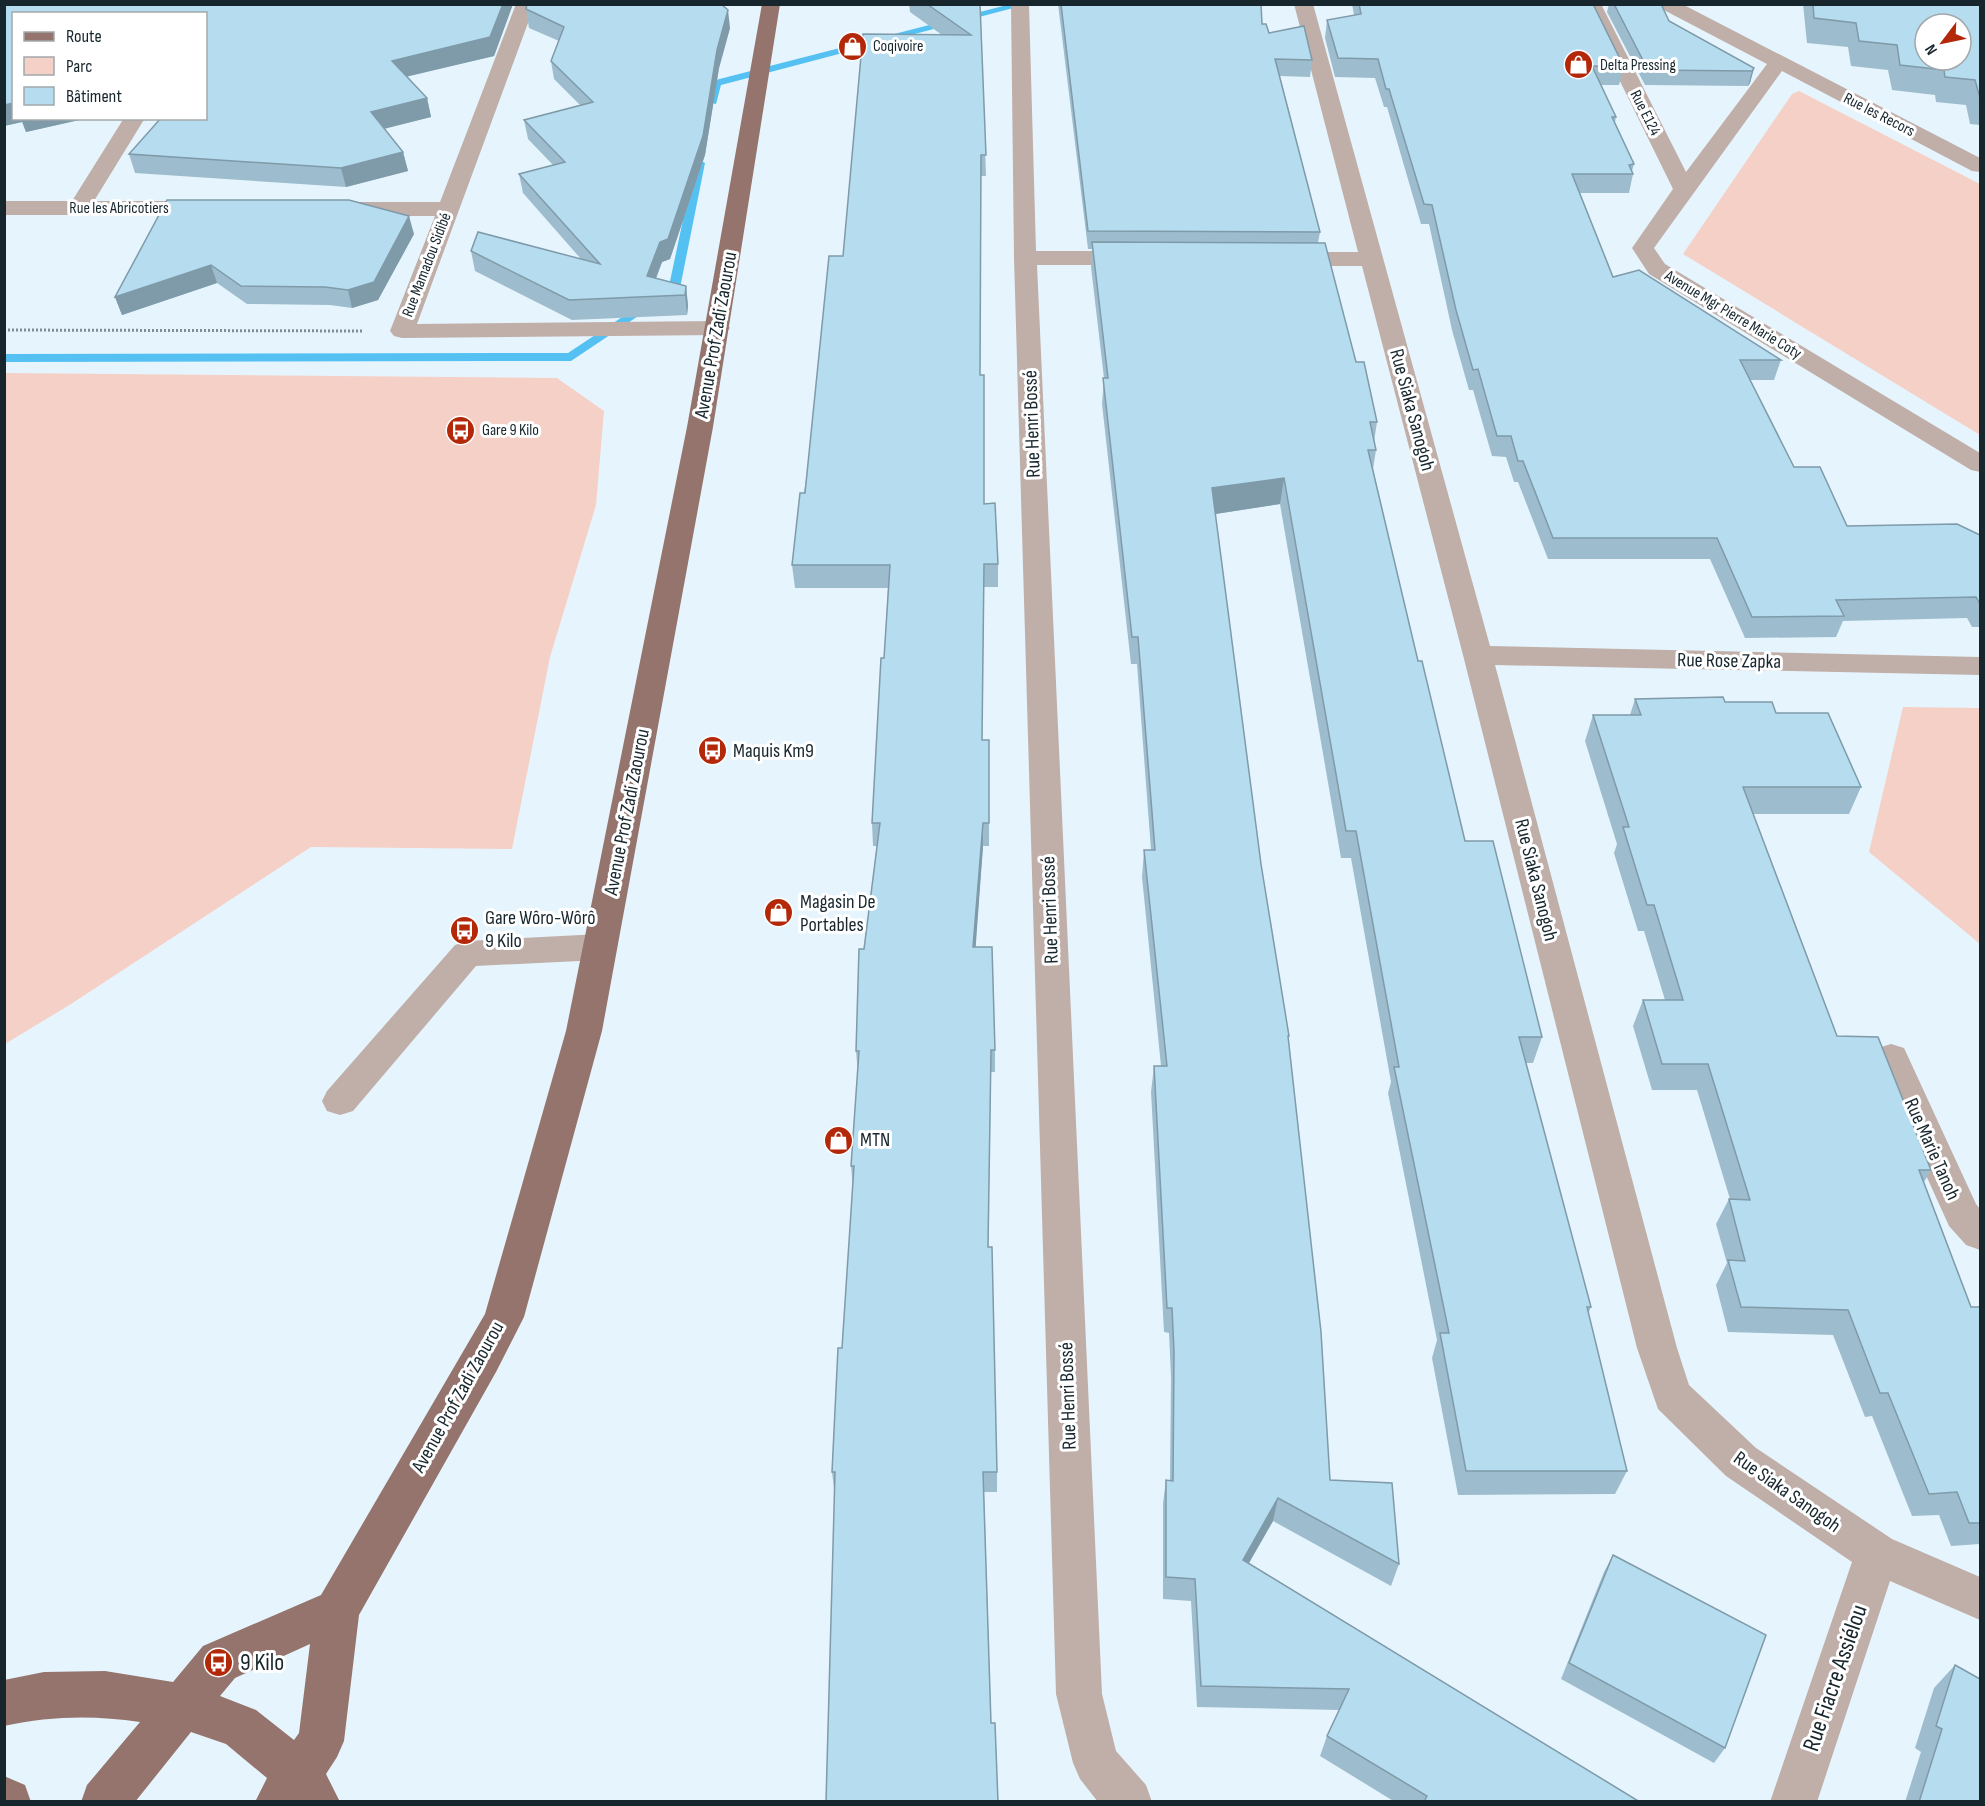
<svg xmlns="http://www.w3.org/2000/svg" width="1985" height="1806" font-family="'Sofia Sans Condensed',sans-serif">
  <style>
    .green { fill: #f5d0c7 }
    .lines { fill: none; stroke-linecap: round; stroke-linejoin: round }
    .stream { fill: #54c1f2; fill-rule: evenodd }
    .path { stroke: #7f8e96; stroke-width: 3; stroke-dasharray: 2 2; stroke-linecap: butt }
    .minor { fill: #c0aea9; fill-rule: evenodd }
    .major { fill: #94746d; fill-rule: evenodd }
    .wall { fill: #9dbdce }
    .shaded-wall { fill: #7f9aa8 }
    .building { fill: #b6dcf0; stroke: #7f9aa8; stroke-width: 1.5; fill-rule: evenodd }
    .labels { text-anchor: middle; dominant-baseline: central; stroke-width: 6; stroke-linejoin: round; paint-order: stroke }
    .far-poi-label { font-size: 16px; fill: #17262d; stroke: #fff; text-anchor: start }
    .far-street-label { font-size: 16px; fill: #17262d; stroke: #fff }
    .street-label { font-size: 20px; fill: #17262d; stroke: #fff }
    .poi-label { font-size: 20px; fill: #17262d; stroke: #fff; text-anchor: start }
    .near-poi-label { font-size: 24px; fill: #17262d; stroke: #fff; text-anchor: start }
    .near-street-label { font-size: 24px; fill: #17262d; stroke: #fff }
  </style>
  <rect width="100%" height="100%" fill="#e6f5fd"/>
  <g class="green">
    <path d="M1799,91L1980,184V435L1683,254L1792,94Z"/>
    <path d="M5,373L557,378L604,411L596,505L550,657L512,849L311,847L71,1004L5,1044Z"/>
    <path d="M1903,707L1980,708V944L1869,852Z"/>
  </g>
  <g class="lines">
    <g class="stream">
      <path d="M1011,4H1028L721,85L716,104L707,102L712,81Z"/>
      <path d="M700,160L705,163L680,288L571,361L4,362V354L568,353L669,286L695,163Z"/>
    </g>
    <path class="path" d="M4,330L364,331"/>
    <g class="minor">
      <path d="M516,4H535L417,324L718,321L726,323L730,328L726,333L718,335L402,338L394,336L390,331L435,216H337L329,214L326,209L329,204L337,202H440Z"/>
      <path d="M1011,4H1029L1036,251H1137L1145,253L1148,258L1145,263L1137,265H1037L1102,1694L1116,1751L1146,1785L1152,1802H1098L1080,1779L1073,1763L1056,1694L1014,258Z"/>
      <path d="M1294,4H1313L1490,646L1980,657V675L1495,665L1677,1348L1689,1385L1756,1448L1892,1539L1980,1577V1620L1890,1581L1817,1802H1770L1852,1562L1726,1476L1658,1409L1637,1348L1463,655L1362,266H1284L1276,264L1273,259L1276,254L1284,252H1358Z"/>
      <path d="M1582,4H1601L1686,172L1767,64L1660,8L1658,4H1682L1980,158V172L1972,171L1782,71L1654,248L1665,264L1980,453V472L1971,470L1649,274L1632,248L1673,189Z"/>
      <path d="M124,118H145L94,201H207L215,203L218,208L215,213L207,215H4V201H72Z"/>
      <path d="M600,934L612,938L617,947L612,956L600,960L476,966L353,1111L340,1115L327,1111L322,1101L327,1091L455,945L467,941Z"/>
      <path d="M1891,1044L1904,1048L1976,1204L1980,1209V1250L1966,1245L1949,1226L1873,1058L1878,1048Z"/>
    </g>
    <g class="major">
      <path d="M762,4H780L713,427L602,1031L524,1317L496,1372L359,1615L344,1741L337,1757L326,1774L340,1802H255L267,1778L226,1744L191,1732L135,1802H81L87,1785L140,1722C93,1715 50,1716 4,1726V1680L44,1672L105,1671L173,1682L203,1646L321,1595L485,1314L566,1031L687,427ZM310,1644L299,1733L294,1740L256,1710L220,1696L235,1678Z"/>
      <path d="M4,1776L25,1785L31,1802H4Z"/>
    </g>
  </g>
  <g class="wall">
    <path d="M4,4H513L494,56L407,76L427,98L431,117L384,128L403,152L408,171L346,187L135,173L129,154L206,118V14H14V118H88L26,132L22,122L4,126Z"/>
    <path d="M909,4H980L986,176H981L980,375L984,504L998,564V587H984L982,740H989V846H983L975,947L995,1050V1072H991L988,1247L997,1472V1492H984L991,1723L998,1802L834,1489L832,1472L842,1348L853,1188L851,1166L858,1074L856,1051L864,949L877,846H873L872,823L884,658L888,588H795L792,565L843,256L942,35L910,12Z"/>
    <path d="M1058,4H1261L1262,24L1269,33L1312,60L1310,77L1280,76L1320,232L1318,243L1356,362L1377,422L1374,442L1376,450L1373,469L1418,661L1465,841L1542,1037L1533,1063H1526L1591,1307L1588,1314L1627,1471L1615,1494L1458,1495L1432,1358L1437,1340L1388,1093L1391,1082L1351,858H1341L1280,504L1215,514L1261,864L1289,1036L1288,1043L1330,1480L1399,1564L1391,1586L1273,1521L1249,1563L1640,1802H1395L1320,1756L1327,1736L1339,1710L1197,1707L1191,1601L1163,1599V1503L1166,1480L1170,1481L1171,1377L1169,1333L1164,1332L1151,1092L1154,1066H1161L1142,877L1144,850H1151L1137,664H1131L1102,404L1104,378L1091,267L1092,249H1088Z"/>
    <path d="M1352,4H1593L1624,67L1619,85H1601L1616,117L1615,122L1634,164L1632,171L1633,174L1629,193H1580L1613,277L1781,360L1774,380H1750L1794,467L1847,526L1980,535V627H1972L1967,618L1843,621L1836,637L1745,638L1710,559H1548L1518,482H1514L1506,457L1492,456L1473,390H1469L1452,330L1429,224H1421L1387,107H1384L1375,78L1335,77L1325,38L1327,20L1354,15Z"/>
    <path d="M1609,4H1661L1669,21L1754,68L1750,83L1748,86L1645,85L1607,12Z"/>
    <path d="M1803,4H1980V125L1970,124L1966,105L1936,102L1935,95L1892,90L1888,70L1851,66L1848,47L1807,43Z"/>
    <path d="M526,9L730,28L719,68L705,155L670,259L662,262L656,279L686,286L688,306L687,315L572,320L475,271L471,251L581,259L523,193L519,174L553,165L528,139L524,120L580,105L554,79L551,61L559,41L529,28Z"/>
    <path d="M167,200L414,234L378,300L352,308L330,305L247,304L217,283L122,315L115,297Z"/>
    <path d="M1635,699L1725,702L1776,713L1861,787L1849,814H1753L1837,1036L1931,1170L1924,1182L1971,1307L1980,1308V1544L1951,1546L1939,1515L1912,1516L1872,1416L1865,1417L1833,1335L1728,1332L1716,1285L1727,1263L1716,1224L1729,1199H1730L1697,1090H1652L1633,1026L1643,1000H1665L1644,931H1638L1614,853L1617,844L1585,741L1593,715H1630Z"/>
    <path d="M1613,1555L1725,1748L1714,1763L1561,1679L1604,1572Z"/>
    <path d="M1955,1665L1980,1802H1905L1921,1752L1915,1748L1934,1688Z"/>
  </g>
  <g class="shaded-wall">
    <path d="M503,4H513L494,56L397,79L392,61Z"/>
    <path d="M728,10L730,28L719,68L705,155L670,259L662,262L649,296L647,276L717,50Z"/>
    <path d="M1754,68L1750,83L1748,86L1752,71Z"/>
    <path d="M427,98L431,117L376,131L371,112Z"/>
    <path d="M14,103V118H21L22,122L4,126V105Z"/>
    <path d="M21,118H88L26,132Z"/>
    <path d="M403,152L408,171L346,187L341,168Z"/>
    <path d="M409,216L414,234L378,300L352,308L348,290Z"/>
    <path d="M211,265L217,283L122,315L115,297Z"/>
    <path d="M686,286L688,306L687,315L685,295Z"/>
    <path d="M1284,478L1280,504L1209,515L1212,488Z"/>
    <path d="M983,823V846L974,970L973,947Z"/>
    <path d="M1278,1498L1273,1521L1238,1582L1243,1560Z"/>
  </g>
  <g class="building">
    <path d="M4,4H503L490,37L392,61L427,98L371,112L403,152L341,168L129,154L161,118H206V14H14V103L4,105Z"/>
    <path d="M527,4H721L728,10L717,50L703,136L668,239L660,242L647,276L686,286L685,295L569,300L471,251L478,232L600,264L519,174L565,162L524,120L593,102L551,61L564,27L526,9Z"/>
    <path d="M927,4H980L986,155H981L980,375H984V504L995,503L998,564H984L982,740H989V823H983L973,947H992L995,1050H991L988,1247H992L997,1472H983L991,1723H995L998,1802H826L835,1472H832L838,1348H842L854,1166H851L859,1051H856L859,949H864L880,823H872L881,658H884L890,565H792L800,493H805L829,256H843L863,34L971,35Z"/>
    <path d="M1061,4H1261L1262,24H1266L1269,33L1304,26L1312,60L1275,59L1320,232L1088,231Z"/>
    <path d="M1359,4H1593L1624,67L1592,66L1616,117H1612L1634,164L1629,165L1633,174H1572L1613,277L1639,270L1781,360H1740L1794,467H1820L1847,526L1957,524L1980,535V604L1976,597L1836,600L1844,616L1752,617L1717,538H1553L1523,461H1518L1511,436H1497L1478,369L1473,370L1456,310L1432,205L1424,204L1389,89H1386L1378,59L1338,58L1327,20L1361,14Z"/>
    <path d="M1614,4H1661L1669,21L1754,68L1752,71L1648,70Z"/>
    <path d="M1813,4H1980V98L1975,80L1945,77L1944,70L1900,65L1897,45L1859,41L1856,23L1814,18ZM1925,24H1961V60H1925Z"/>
    <path d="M167,200H349L409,216L374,282L348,290L325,287L241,286L211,265L115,297Z"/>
    <path d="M1092,242L1325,243L1356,362H1364L1377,422H1370L1376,450H1368L1418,661H1422L1465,841H1493L1542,1037H1519L1591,1307H1587L1627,1471H1466L1440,1333H1449L1394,1067H1399L1356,831H1346L1284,478L1212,488L1261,864L1289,1036H1288L1321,1332L1330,1480L1392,1483L1399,1564L1278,1498L1243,1560L1640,1802H1424L1427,1796L1327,1736L1349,1689L1201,1686L1195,1579L1166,1577V1480L1173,1481L1174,1352L1172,1308H1167L1154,1066H1167L1144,850H1155L1138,637H1132L1103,378H1108Z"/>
    <path d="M1723,697L1725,702H1772L1776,713H1828L1861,787H1743L1837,1036L1878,1037L1931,1170H1919L1971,1307H1980V1523H1969L1957,1492L1929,1494L1888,1393H1880L1848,1310L1741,1307L1728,1260L1745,1261L1729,1199L1750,1200L1708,1064H1662L1643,1000H1683L1654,905H1647L1623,827H1629L1593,715H1641L1635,699Z"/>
    <path d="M1613,1555L1766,1635L1725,1748L1569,1663Z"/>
    <path d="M1955,1665L1980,1679V1802H1919L1942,1729L1936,1726Z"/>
  </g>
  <defs>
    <symbol id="shop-disc" viewBox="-11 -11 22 22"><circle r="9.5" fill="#b4280a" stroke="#fff"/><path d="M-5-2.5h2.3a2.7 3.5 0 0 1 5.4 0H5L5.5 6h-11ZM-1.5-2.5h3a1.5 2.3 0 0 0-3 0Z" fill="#fff"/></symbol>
    <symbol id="bus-disc" viewBox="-11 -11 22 22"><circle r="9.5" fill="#b4280a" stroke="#fff"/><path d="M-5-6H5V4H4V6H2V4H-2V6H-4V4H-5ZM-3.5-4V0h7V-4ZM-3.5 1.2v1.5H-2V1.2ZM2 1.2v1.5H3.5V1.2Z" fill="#fff"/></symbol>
  </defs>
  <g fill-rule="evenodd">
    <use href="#shop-disc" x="836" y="30" width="33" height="33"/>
    <use href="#shop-disc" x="1562" y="48" width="33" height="33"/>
    <use href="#bus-disc" x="444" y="414" width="33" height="33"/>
    <use href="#bus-disc" x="696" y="734" width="33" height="33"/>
    <use href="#shop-disc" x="762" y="896" width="33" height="33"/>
    <use href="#bus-disc" x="448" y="914" width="33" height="33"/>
    <use href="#shop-disc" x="822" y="1124" width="33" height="33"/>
    <use href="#bus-disc" x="202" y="1646" width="33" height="33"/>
  </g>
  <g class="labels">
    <g class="far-poi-label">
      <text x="873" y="46">Coqivoire</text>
      <text x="1600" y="65">Delta Pressing</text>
      <text x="482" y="430">Gare 9 Kilo</text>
    </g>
    <g class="far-street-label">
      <text transform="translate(1645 113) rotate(63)">Rue E124</text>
      <text transform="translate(1879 115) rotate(27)">Rue les Recors</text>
      <text x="119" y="208">Rue les Abricotiers</text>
      <text transform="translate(427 265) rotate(-69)">Rue Mamadou Sidibé</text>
      <text transform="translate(1733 315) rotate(31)">Avenue Mgr Pierre Marie Coty</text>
    </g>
    <g class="street-label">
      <text transform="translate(716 335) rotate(-80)">Avenue Prof Zadi Zaourou</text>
      <text transform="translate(1412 410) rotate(75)">Rue Siaka Sanogoh</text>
      <text transform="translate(1032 424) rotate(-92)">Rue Henri Bossé</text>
      <text transform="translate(1729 661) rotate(1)">Rue Rose Zapka</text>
      <text transform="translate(627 812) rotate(-79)">Avenue Prof Zadi Zaourou</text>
      <text transform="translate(1536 880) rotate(76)">Rue Siaka Sanogoh</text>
      <text transform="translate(1050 910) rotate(-92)">Rue Henri Bossé</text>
      <text transform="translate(1932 1149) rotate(66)">Rue Marie Tanoh</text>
      <text transform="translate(1068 1396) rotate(-92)">Rue Henri Bossé</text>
      <text transform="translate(458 1397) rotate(-61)">Avenue Prof Zadi Zaourou</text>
      <text transform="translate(1787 1492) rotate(35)">Rue Siaka Sanogoh</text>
    </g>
    <g class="poi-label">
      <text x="733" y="751">Maquis Km9</text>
      <text x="800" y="902">Magasin De<tspan x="800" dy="23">Portables</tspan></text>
      <text x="485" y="918">Gare Wôro-Wôrô<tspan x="485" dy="23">9 Kilo</tspan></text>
      <text x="860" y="1140">MTN</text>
    </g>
    <g class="near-poi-label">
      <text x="240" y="1662">9 Kilo</text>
    </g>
    <g class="near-street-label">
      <text transform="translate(1835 1678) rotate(-71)">Rue Fiacre Assiélou</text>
    </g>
  </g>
  <rect width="1985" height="1806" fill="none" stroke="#17262d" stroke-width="12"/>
  <rect x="12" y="12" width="195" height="108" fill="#ffffff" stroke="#a2a8ab" stroke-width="1.5"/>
  <rect x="24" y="32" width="30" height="9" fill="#94746d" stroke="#a2a8ab" stroke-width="1.5"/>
  <text x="66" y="42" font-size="18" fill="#17262d">Route</text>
  <rect x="24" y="57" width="30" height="18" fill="#f5d0c7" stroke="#a2a8ab" stroke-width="1.5"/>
  <text x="66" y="72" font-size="18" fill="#17262d">Parc</text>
  <rect x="24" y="87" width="30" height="18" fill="#b6dcf0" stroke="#a2a8ab" stroke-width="1.5"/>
  <text x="66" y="102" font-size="18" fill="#17262d">Bâtiment</text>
  <g transform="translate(1943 42) rotate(238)"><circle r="28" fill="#ffffff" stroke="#a2a8ab" stroke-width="1.5"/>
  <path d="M0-4.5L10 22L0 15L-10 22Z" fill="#b4280a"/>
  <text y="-9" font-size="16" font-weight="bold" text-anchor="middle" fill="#17262d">N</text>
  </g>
</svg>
